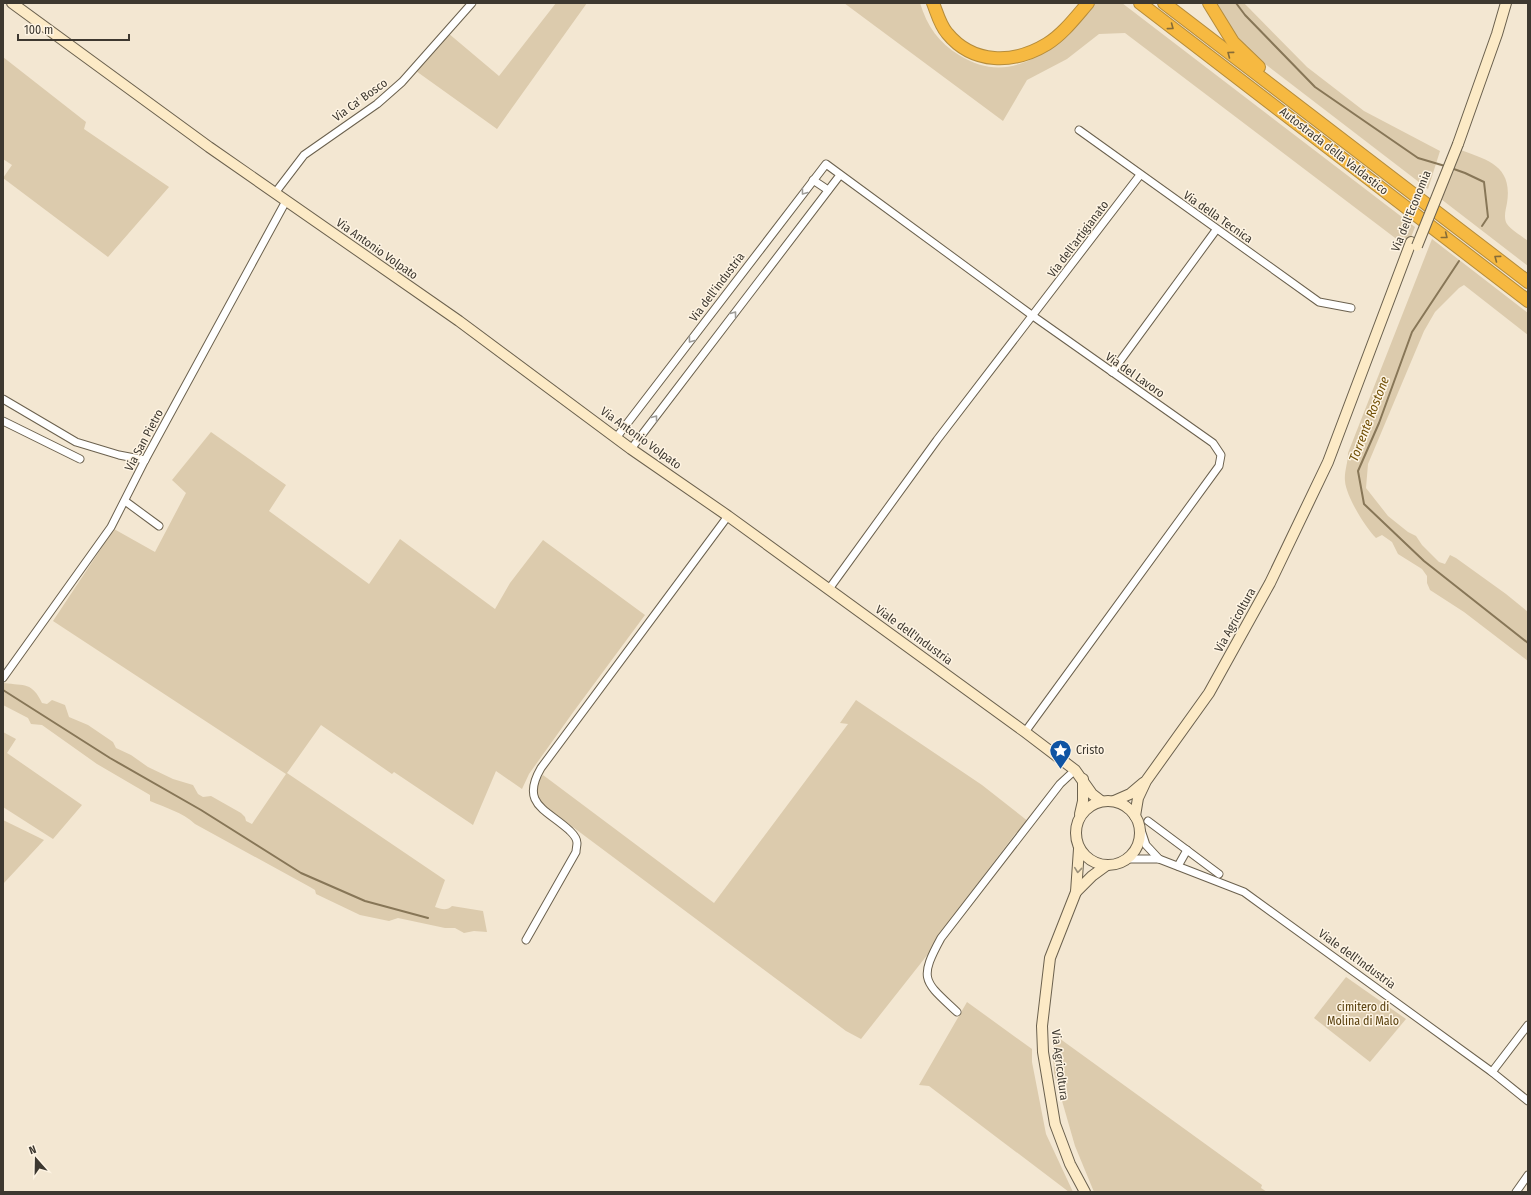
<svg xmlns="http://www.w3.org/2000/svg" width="1531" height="1195" font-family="'Fira Sans Condensed',sans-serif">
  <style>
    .green { fill: #dccbad }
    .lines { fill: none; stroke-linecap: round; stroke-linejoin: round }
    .stream { stroke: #877657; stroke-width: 2 }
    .street-casing { stroke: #6b614e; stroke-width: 9 }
    .secondary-casing { stroke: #6b614e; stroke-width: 12 }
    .highway-casing { stroke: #b58c3b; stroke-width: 14 }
    .street { stroke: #fff; stroke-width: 7 }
    .secondary { stroke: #fceac6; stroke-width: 10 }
    .highway { stroke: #f6b941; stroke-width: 12 }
    .secondary-bridge-casing { stroke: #6b614e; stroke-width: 12; stroke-linecap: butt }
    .secondary-bridge { stroke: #fceac6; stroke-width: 10 }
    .oneway { stroke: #876c37 }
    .oneway2 { stroke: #9e9c98 }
    .oneway3 { stroke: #9c917b }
    .labels { text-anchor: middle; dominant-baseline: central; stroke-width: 3; stroke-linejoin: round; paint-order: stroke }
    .street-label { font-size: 12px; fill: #3d3830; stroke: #fef4e3 }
    .poi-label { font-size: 12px; fill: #3d3830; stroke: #fef4e3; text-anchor: start }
    .park-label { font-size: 12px; fill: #5a410f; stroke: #fef4e3 }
    .water-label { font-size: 13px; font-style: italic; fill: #704f05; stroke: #fef4e3 }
  </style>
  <rect width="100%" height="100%" fill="#f3e7d2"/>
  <g class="green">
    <path d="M556,3H587L497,129L416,71L448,33L499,76Z"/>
    <path d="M844,3H920C927,26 939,43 959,55C1014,90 1061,44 1095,3H1122L1415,227L1407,247L1125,33L1099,34L1067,59L1027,80L1003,121Z"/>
    <path d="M1217,3H1244L1307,67L1364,111L1440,151L1428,189L1243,47Z"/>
    <path d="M3,57L86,122L84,129L169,187L108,257L3,178L12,165L3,159Z"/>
    <path d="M1458,149C1487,160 1513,165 1507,203C1506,209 1503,218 1507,224C1511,230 1522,236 1528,241V266L1441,199Z"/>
    <path d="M1432,239L1528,313V335L1464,285L1459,288L1435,312L1424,331L1368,464L1366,488L1388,516L1408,532L1416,536L1422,545L1439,562L1445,564L1450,555L1456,558L1506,594L1528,612V661L1464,612L1430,590L1427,583V576L1422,569L1398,554L1392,542L1382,535L1376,538C1365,527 1346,496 1345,481C1344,472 1348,463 1348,453Z"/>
    <path d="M211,432L286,485L269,511L369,584L400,539L495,609L510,583L543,540L645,615L574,711L529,774L522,789L496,771L473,825L394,772L392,774L321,725L287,773L445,880L435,907C441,909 447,911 452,906L483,911L487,932L474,931L464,933L455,928H445L398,918L389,921L360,915L316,894L315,890L310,887L195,824C182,812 166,808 150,801V795L97,764L42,725L31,724L28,718L3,705L4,683C25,686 32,682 42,703L47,704L52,700L65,705L69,717L88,725L113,742L116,748L131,755L148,767L173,779L193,785L198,794L203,797L211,796L241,813L245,817L246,821L252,824L286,774L53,621L114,529L155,552L186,493L172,480Z"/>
    <path d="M856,700L982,785L1029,822L1015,834L936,939L932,949L861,1039L846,1031L538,801L534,787L543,775L714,903L848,724L840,723Z"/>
    <path d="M3,732L16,739L7,753L82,805L53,839L3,807Z"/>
    <path d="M3,820L44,840L3,884Z"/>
    <path d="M1346,977L1406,1019L1370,1062L1314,1018Z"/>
    <path d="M967,1002L1032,1049V1062L1046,1134L1073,1192H1069L929,1086L919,1085Z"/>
    <path d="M1052,1033L1262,1185L1261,1188L1267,1192H1094L1075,1146L1054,1073Z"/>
  </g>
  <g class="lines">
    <g class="stream">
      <path d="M1236,3L1245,15L1315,87L1418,158L1445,166"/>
      <path d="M1451,168L1465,173L1484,182L1488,217L1482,226"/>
      <path d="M1459,261L1412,332L1379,423L1358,471L1364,504L1424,561L1528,643"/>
      <path d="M3,690L110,758L201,810L301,873L365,901L428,918"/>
    </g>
    <defs>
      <g id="street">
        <path d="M1079,130L1319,302L1351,308"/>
        <path d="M813,180L828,190"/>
        <path d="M275,193L304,155L377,104L402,82L472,3"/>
        <path d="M1112,372L1216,230"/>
        <path d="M3,399L76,442L119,455L145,460"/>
        <path d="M3,421L80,459"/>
        <path d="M616,438L826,164L1033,316L1213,443L1221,455L1219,466L1025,732"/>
        <path d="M631,449L840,175"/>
        <path d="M125,501L159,526"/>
        <path d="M829,589L937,440L1140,175"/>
        <path d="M3,678L111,527L145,460L286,201"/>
        <path d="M1148,821L1219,874"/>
        <path d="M1140,827L1146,845L1159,859"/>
        <path d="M1126,859H1159L1244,892L1492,1072L1528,1101"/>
        <path d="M1178,866L1187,850"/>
        <path d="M526,940L576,852C576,849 577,846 577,843C577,837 572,833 569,830C546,809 520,804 541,768L728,516"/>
        <path d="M957,1012C924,981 918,980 941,938L1060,784L1075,770"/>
        <path d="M1492,1072L1528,1025"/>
        <path d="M1516,1192L1528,1175"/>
      </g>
      <g id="secondary">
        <path d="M12,3L209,147L459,321L631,449L728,516L1025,732L1075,770L1092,794L1101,801"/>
        <path d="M1458,144L1497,34L1506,3"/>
        <circle cx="1108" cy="833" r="32"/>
        <path d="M1114,801L1130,794L1143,783"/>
        <path d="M1080,814L1083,801V779"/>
        <path d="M1135,816L1138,798L1146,781L1209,693L1270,583L1328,462L1411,242"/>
        <path d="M1079,849L1076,892L1050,958L1042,1026L1043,1052L1055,1124L1070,1164L1085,1192"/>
        <path d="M1076,892L1092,876L1107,865"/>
      </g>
      <g id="highway">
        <path d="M933,3C937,13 940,25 947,33C973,65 1014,64 1047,44C1063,34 1075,18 1088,3"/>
        <path d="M1140,3L1528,301"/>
        <path d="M1164,3L1528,282"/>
        <path d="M1209,3L1233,42L1259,67"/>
      </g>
    </defs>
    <use href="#street" class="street-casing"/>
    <use href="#secondary" class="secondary-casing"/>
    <use href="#highway" class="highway-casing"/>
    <use href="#street" class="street"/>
    <use href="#secondary" class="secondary"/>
    <use href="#highway" class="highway"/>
    <defs>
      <path id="secondary-bridge" d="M1417,246L1458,144"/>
    </defs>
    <use href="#secondary-bridge" class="secondary-bridge-casing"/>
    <use href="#secondary-bridge" class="secondary-bridge"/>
  </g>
  <defs><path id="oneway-chevron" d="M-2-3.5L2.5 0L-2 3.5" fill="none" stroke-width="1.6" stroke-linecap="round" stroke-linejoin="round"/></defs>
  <g class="oneway">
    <use href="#oneway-chevron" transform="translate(1171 27) rotate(37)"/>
    <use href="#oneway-chevron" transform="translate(1230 54) rotate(-143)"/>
    <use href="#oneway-chevron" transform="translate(1445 236) rotate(38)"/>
    <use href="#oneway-chevron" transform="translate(1497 258) rotate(-143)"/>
  </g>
  <g class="oneway2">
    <use href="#oneway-chevron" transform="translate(804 192) rotate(127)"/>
    <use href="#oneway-chevron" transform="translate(734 314) rotate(-53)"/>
    <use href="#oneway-chevron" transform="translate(691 340) rotate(127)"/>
    <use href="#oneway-chevron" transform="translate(655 418) rotate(-53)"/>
  </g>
  <use class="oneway3" href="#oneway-chevron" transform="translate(1078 870) rotate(96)"/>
  <defs>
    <symbol id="sight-pin" viewBox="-11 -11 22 30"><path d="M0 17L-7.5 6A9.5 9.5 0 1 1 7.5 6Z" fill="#0f54a3" stroke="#fef4e3"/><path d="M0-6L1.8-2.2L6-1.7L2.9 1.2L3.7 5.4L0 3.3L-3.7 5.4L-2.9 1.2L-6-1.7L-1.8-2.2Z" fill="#fff"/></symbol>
  </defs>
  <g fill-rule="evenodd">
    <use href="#sight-pin" x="1048" y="738" width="25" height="34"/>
  </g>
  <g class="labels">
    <g class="street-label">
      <text transform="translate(360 100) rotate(-36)">Via Ca' Bosco</text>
      <text transform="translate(1334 151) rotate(38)">Autostrada della Valdastico</text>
      <text transform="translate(1411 211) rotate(-68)">Via dell'Economia</text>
      <text transform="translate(1218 217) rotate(35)">Via della Tecnica</text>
      <text transform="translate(1078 239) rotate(-53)">Via dell'artigianato</text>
      <text transform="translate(377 249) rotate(35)">Via Antonio Volpato</text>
      <text transform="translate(717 287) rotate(-53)">Via dell'industria</text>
      <text transform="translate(1135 375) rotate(35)">Via del Lavoro</text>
      <text transform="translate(641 438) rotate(36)">Via Antonio Volpato</text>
      <text transform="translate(144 440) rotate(-62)">Via San Pietro</text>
      <text transform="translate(1235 620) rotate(-61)">Via Agricoltura</text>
      <text transform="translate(914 635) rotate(36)">Viale dell'Industria</text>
      <text transform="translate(1357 959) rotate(36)">Viale dell'Industria</text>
      <text transform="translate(1060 1065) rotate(83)">Via Agricoltura</text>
    </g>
    <g class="poi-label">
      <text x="1076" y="750">Cristo</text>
    </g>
    <g class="park-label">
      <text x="1363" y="1007">cimitero di<tspan x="1363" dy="14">Molina di Malo</tspan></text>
    </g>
    <g class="water-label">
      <text transform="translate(1369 419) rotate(-69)">Torrente Rostone</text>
    </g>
  </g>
  <rect width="1531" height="1195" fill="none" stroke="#3d3830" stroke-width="8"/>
  <g transform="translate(36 1159) rotate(340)" stroke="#fef4e3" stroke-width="3" paint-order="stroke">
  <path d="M0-3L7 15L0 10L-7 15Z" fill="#3d3830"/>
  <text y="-6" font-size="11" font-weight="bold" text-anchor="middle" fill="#3d3830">N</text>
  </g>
  <path d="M18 34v6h111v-6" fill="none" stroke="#3d3830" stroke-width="2"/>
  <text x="24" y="34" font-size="12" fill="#3d3830" stroke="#fef4e3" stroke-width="3" paint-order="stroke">100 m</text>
</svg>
